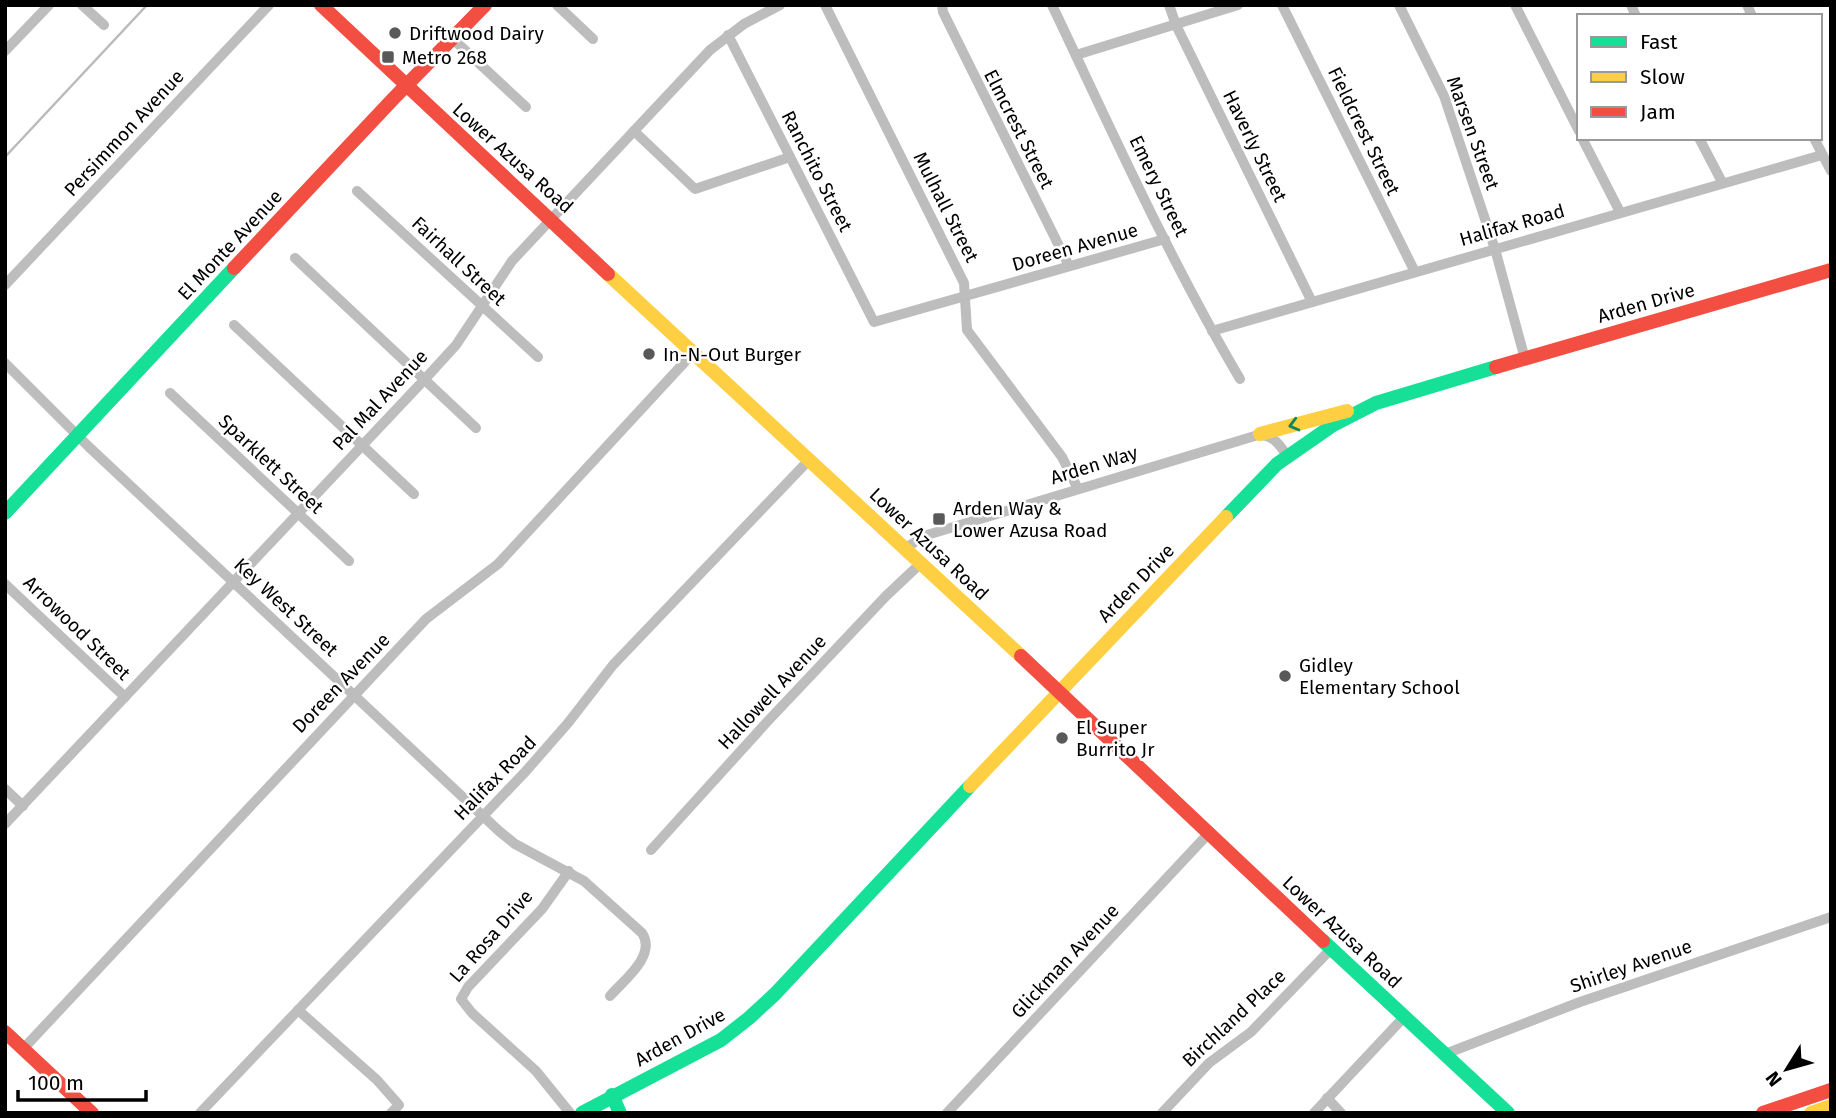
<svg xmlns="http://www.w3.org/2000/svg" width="1836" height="1118" font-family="'Fira Sans',sans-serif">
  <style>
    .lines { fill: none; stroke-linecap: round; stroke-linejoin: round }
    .stream { stroke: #bababa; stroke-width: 2.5 }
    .street { stroke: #bdbdbd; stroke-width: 10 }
    .fast { stroke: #16e098; stroke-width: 14 }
    .slow { stroke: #ffcf43; stroke-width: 14 }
    .jam { stroke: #f24e42; stroke-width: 14 }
    .oneway { stroke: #0d865b }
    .poi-dot { fill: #595959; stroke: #fff; stroke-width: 2.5 }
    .labels { text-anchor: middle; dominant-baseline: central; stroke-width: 5; stroke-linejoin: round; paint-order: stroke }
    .poi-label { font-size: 19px; fill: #000; stroke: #fff; text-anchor: start }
    .street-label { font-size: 19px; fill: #000; stroke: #fff }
  </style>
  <rect width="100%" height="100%" fill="#fff"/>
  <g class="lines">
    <path class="stream" d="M5,157L147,5"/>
    <g class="street">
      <path d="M82,5L104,25"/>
      <path d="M557,5L593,39"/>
      <path d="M825,5L964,283L967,330L1062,457L1078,489"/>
      <path d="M942,5L943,12L1069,266"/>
      <path d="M1052,5C1112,131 1169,259 1240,379"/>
      <path d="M1169,5L1176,25L1312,302"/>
      <path d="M1282,5L1415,272"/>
      <path d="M1399,5L1444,96L1495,249L1525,359"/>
      <path d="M1515,5L1579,131"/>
      <path d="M1631,5L1636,16"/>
      <path d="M1747,5L1752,16"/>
      <path d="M728,35L874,322L1165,239"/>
      <path d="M453,39L526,107"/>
      <path d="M5,51L49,5"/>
      <path d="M1076,55L1238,5"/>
      <path d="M634,131L695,189L790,157"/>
      <path d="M1582,138L1620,212"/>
      <path d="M1699,138L1722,182"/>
      <path d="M1814,138L1831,171"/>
      <path d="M357,191L538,357"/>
      <path d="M295,258L476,428"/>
      <path d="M5,285L269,5"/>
      <path d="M234,325L414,494"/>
      <path d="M1212,331L1822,155"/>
      <path d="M5,363L89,447L499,831L515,844L584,881L642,933C657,955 624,980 610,996"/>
      <path d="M170,393L349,561"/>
      <path d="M905,548L927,535L1258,435C1274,435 1279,444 1288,457"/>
      <path d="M5,584L125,697"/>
      <path d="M5,789L23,806"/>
      <path d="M5,824L425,379L456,345L512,261L710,50L744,24L780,5"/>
      <path d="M651,850L766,723L886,596L921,563"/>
      <path d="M569,871L542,909L468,987L461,999L472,1013L536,1071L570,1113"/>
      <path d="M298,1010L377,1080L399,1105L391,1113"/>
      <path d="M23,1049L426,619L498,564L694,352"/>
      <path d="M1445,1054L1580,1002L1831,917"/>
      <path d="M1327,1098L1341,1113"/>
      <path d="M200,1113L526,771L568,723L613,665L808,461"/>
      <path d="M947,1113L1208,834"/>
      <path d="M1162,1113L1209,1063L1251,1032L1331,949"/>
      <path d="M1314,1113L1404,1017"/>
    </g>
    <g class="fast">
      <path d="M5,513L234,268"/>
      <path d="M1226,517L1277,464L1333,425L1376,403L1496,367"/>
      <path d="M1323,941L1508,1113"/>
      <path d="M612,1095L620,1113"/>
      <path d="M582,1113L721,1040L749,1018L775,994L970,786"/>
    </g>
    <g class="slow">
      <path d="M608,274L1021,656"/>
      <path d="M1260,434L1347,411"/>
      <path d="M970,786L1226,517"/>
      <path d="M1811,1113L1831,1106"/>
    </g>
    <g class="jam">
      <path d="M321,5L608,274"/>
      <path d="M234,268L393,99L485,5"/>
      <path d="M1496,367L1831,270"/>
      <path d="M1021,656L1323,941"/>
      <path d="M5,1032L92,1113"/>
      <path d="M1763,1113L1831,1090"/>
    </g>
  </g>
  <defs><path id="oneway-chevron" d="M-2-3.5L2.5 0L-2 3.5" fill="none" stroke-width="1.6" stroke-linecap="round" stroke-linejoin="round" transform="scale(1.75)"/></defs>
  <use class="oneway" href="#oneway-chevron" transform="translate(1294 425) rotate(165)"/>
  <g class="poi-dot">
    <circle cx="395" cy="33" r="7"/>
    <rect x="381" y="50" width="14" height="14" rx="3.5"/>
    <circle cx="649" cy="354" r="7"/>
    <rect x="932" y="512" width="14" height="14" rx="3.5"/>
    <circle cx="1285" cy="676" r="7"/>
    <circle cx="1062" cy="738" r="7"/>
  </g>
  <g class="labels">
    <g class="poi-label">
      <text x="409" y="33">Driftwood Dairy</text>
      <text x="402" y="57">Metro 268</text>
      <text x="663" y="354">In-N-Out Burger</text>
      <text x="953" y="508">Arden Way &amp;<tspan x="953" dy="22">Lower Azusa Road</tspan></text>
      <text x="1299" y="665">Gidley<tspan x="1299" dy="22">Elementary School</tspan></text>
      <text x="1076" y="727">El Super<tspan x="1076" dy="22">Burrito Jr</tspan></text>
    </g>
    <g class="street-label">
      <text transform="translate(1019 129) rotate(63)">Elmcrest Street</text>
      <text transform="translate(1364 131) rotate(64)">Fieldcrest Street</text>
      <text transform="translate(124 133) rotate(-47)">Persimmon Avenue</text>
      <text transform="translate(1473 133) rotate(70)">Marsen Street</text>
      <text transform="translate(1255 146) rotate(64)">Haverly Street</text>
      <text transform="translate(513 158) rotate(42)">Lower Azusa Road</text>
      <text transform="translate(817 171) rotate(63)">Ranchito Street</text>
      <text transform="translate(1159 186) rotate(64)">Emery Street</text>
      <text transform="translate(946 207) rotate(63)">Mulhall Street</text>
      <text transform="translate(1512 225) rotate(-16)">Halifax Road</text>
      <text transform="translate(230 245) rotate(-47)">El Monte Avenue</text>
      <text transform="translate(1075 247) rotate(-16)">Doreen Avenue</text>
      <text transform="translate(459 261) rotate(43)">Fairhall Street</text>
      <text transform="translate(1646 303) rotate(-16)">Arden Drive</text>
      <text transform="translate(380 400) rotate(-47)">Pal Mal Avenue</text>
      <text transform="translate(271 464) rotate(43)">Sparklett Street</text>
      <text transform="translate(1094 465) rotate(-17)">Arden Way</text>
      <text transform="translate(929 544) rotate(43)">Lower Azusa Road</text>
      <text transform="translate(1136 583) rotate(-46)">Arden Drive</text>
      <text transform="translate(286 607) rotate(43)">Key West Street</text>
      <text transform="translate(77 628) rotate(44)">Arrowood Street</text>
      <text transform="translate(341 683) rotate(-46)">Doreen Avenue</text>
      <text transform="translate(772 692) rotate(-47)">Hallowell Avenue</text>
      <text transform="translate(495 778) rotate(-46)">Halifax Road</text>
      <text transform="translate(1342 932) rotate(43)">Lower Azusa Road</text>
      <text transform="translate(491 936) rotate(-49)">La Rosa Drive</text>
      <text transform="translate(1065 961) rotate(-47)">Glickman Avenue</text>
      <text transform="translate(1631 966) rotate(-19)">Shirley Avenue</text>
      <text transform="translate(1234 1018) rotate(-43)">Birchland Place</text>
      <text transform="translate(680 1037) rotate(-29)">Arden Drive</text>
    </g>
  </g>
  <rect width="1836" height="1118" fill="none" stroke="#000000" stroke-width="14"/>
  <rect x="1577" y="14" width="245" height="126" fill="#ffffff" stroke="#999999" stroke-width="2"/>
  <rect x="1591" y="37" width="35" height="10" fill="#16e098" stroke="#999999" stroke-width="2"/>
  <text x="1640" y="49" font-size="21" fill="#000000">Fast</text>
  <rect x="1591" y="72" width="35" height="10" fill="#ffcf43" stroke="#999999" stroke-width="2"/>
  <text x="1640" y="84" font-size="21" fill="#000000">Slow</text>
  <rect x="1591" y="107" width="35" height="10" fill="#f24e42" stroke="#999999" stroke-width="2"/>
  <text x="1640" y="119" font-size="21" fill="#000000">Jam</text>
  <g transform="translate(1787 1069) rotate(233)" stroke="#ffffff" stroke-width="5" paint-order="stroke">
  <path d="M0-5L12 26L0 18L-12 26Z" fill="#000000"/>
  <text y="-10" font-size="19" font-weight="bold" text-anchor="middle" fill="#000000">N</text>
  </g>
  <path d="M18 1090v10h128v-10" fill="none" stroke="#000000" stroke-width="3.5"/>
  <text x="28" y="1090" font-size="21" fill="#000000" stroke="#ffffff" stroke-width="5" paint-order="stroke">100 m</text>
</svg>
